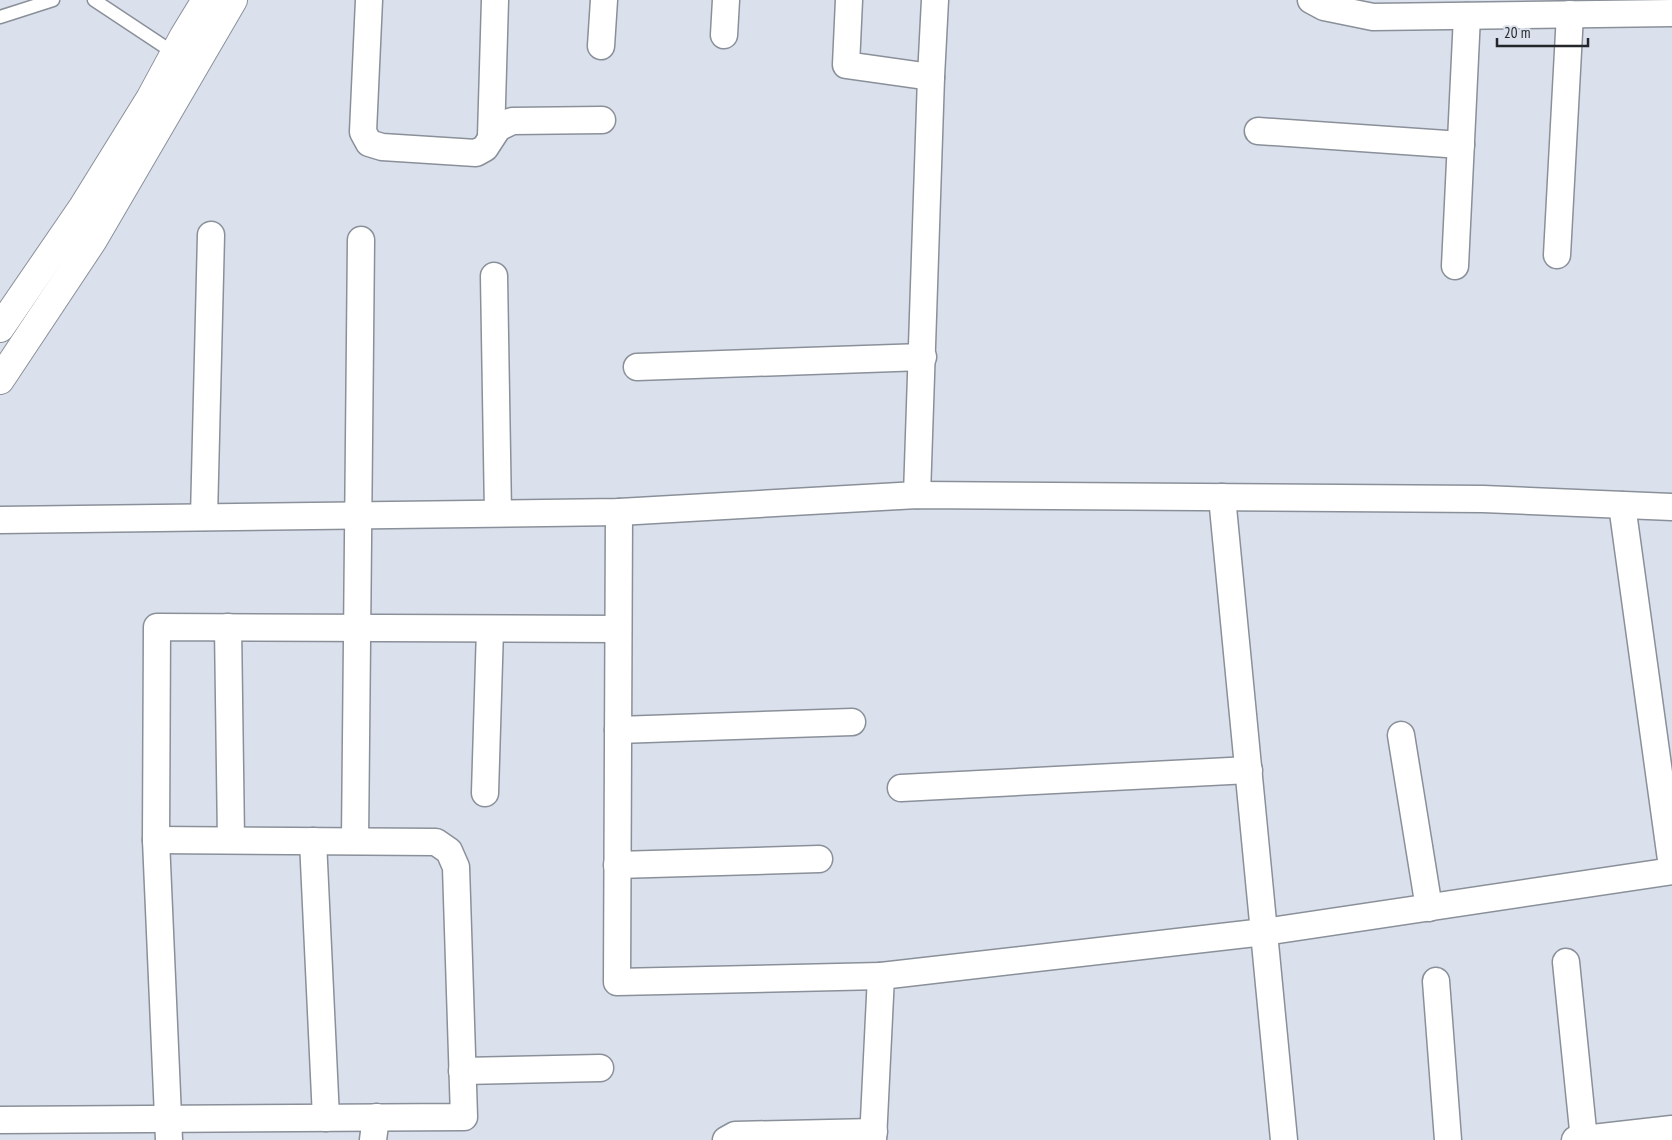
<svg xmlns="http://www.w3.org/2000/svg" width="1672" height="1140" font-family="'PT Sans Narrow',sans-serif">
  <style>
    .lines { fill: none; stroke-linecap: round; stroke-linejoin: round }
    .service-casing { stroke: #8a9099; stroke-width: 15 }
    .minor-casing { stroke: #8a9099; stroke-width: 29 }
    .tertiary-casing { stroke: #8a9099; stroke-width: 30 }
    .service { stroke: #fff; stroke-width: 12 }
    .minor { stroke: #fff; stroke-width: 26 }
    .tertiary { stroke: #fff; stroke-width: 28 }
  </style>
  <rect width="100%" height="100%" fill="#dbe1ec"/>
  <g class="lines">
    <defs>
      <g id="service">
        <path d="M94,0L174,53"/>
        <path d="M0,17L53,0"/>
      </g>
      <g id="minor">
        <path d="M369,0L363,132L369,143L382,147L476,153L485,148L498,128L512,121L602,120"/>
        <path d="M849,0L846,65L931,77"/>
        <path d="M1311,0L1324,7L1373,17L1672,13"/>
        <path d="M724,35L726,0"/>
        <path d="M601,46L604,0"/>
        <path d="M1258,131L1461,145"/>
        <path d="M491,137L495,0"/>
        <path d="M1557,255L1570,14"/>
        <path d="M1455,266L1467,16"/>
        <path d="M494,276L498,513"/>
        <path d="M637,367L923,357"/>
        <path d="M917,495L931,77L935,0"/>
        <path d="M1222,497L1284,1140"/>
        <path d="M1622,505L1672,867"/>
        <path d="M619,512L617,982L881,976"/>
        <path d="M204,517L211,235"/>
        <path d="M0,520L619,512L917,495L1483,499L1672,507"/>
        <path d="M228,627L231,840"/>
        <path d="M618,730L852,722"/>
        <path d="M1401,735L1429,908"/>
        <path d="M901,788L1249,770"/>
        <path d="M485,793L490,629"/>
        <path d="M313,841L326,1118"/>
        <path d="M355,841L361,240"/>
        <path d="M617,865L819,859"/>
        <path d="M1566,962L1584,1140"/>
        <path d="M1436,981L1448,1140"/>
        <path d="M462,1071L600,1068"/>
        <path d="M0,1120L464,1117L456,867L449,851L436,842L156,840"/>
        <path d="M169,1140L156,840L157,627L618,629"/>
        <path d="M373,1140L376,1117"/>
        <path d="M726,1140L735,1135L874,1132"/>
        <path d="M873,1140L881,976L1264,932L1672,871"/>
        <path d="M1575,1140L1672,1129"/>
      </g>
      <g id="tertiary">
        <path d="M0,328L83,207L150,99L184,36L206,0"/>
        <path d="M0,380L93,240L233,0"/>
      </g>
    </defs>
    <use href="#service" class="service-casing"/>
    <use href="#minor" class="minor-casing"/>
    <use href="#tertiary" class="tertiary-casing"/>
    <use href="#service" class="service"/>
    <use href="#minor" class="minor"/>
    <use href="#tertiary" class="tertiary"/>
  </g>
  <path d="M1497 38v8h91v-8" fill="none" stroke="#24272a" stroke-width="2.5"/>
  <text x="1504" y="38" font-size="15" fill="#24272a" stroke="#dbe1ec" stroke-width="4" paint-order="stroke">20 m</text>
</svg>
